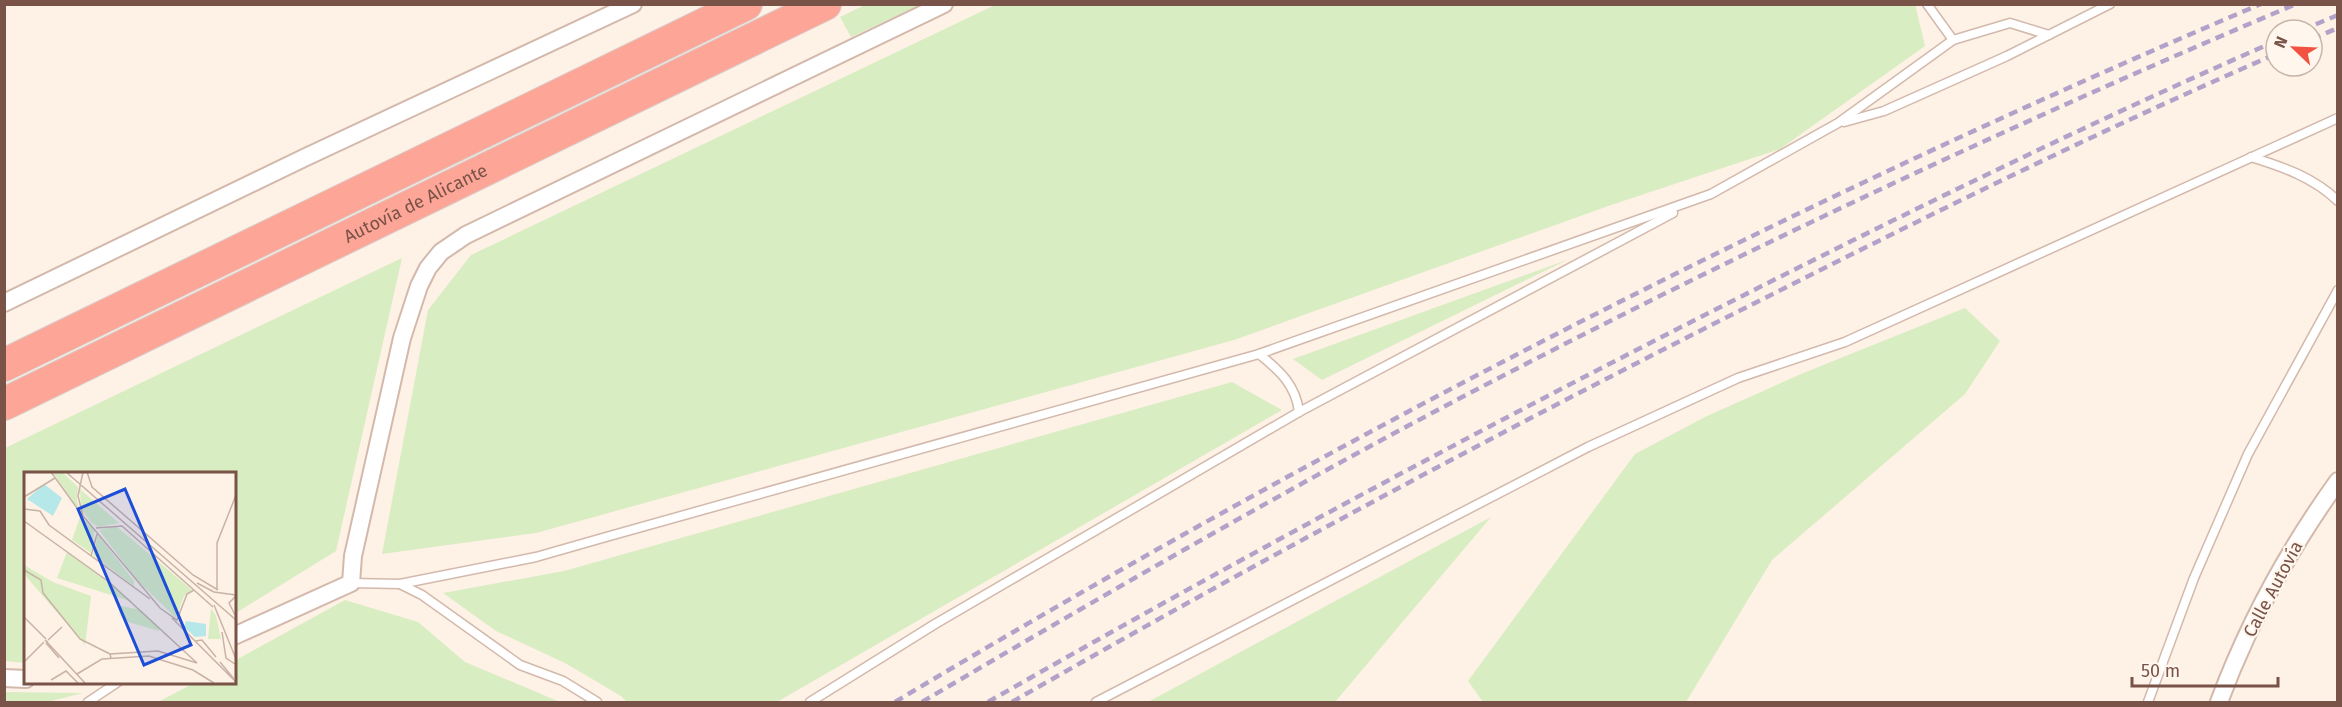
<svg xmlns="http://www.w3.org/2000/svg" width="2342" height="707" font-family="'Fira Sans',sans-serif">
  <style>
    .green { fill: #d9edc2 }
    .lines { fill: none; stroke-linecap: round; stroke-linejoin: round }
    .service-casing { stroke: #d3b9ac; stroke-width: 11 }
    .minor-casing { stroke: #d3b9ac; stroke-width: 20 }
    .motorway-casing { stroke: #d9cfcc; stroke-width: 34 }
    .service { stroke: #fff; stroke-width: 8 }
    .minor { stroke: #fff; stroke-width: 16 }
    .motorway { stroke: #fda597; stroke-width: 32 }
    .rail { stroke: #b2a2c9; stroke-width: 4.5; stroke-dasharray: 9 6; stroke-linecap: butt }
    .labels { text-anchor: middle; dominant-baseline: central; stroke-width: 4.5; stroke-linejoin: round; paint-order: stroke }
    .street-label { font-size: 18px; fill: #795348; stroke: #fff6ed }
    .inset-road { fill: none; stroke: #c9b2a6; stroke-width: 1.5 }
    .view { fill: #1d4ed8; fill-opacity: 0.15; stroke: #1d4ed8; stroke-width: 3 }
    .inset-edge { fill: none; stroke: #795348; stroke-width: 3 }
  </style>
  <rect width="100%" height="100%" fill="#fef1e5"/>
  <g class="green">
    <path d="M865,5V4L920,5L851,37L840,17Z"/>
    <path d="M995,5L1915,4L1925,46L1780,149L1611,205L1234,340L536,533L382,554L428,310L471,255Z"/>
    <path d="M402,258L336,551L234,614V473H26L25,663L5,661V448Z"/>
    <path d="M1567,260L1322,380L1293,359Z"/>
    <path d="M1965,308L2000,341L1965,394L1772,560L1686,702H1483L1468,681L1635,454L1707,416L1801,374Z"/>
    <path d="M1232,382L1282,410L777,702H627L621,696L565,663L496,631L443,593L564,571Z"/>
    <path d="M1491,517L1335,702H1148Z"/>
    <path d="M345,600L418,622L465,662L560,702H158L196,682H234V661Z"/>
    <path d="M5,692L83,693L47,702H5Z"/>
  </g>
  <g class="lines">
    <defs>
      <g id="service">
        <path d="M1953,40L2010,23L2049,35"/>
        <path d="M1844,122L1884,111L2007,56L2110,4"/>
        <path d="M2251,157C2283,167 2313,177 2338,201"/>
        <path d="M1259,354C1279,370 1296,385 1299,412"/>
        <path d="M351,583L400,584L536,557L606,537L1259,354L1711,194L1838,123L1953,40L1927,4"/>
        <path d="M400,584L422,595L520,665L563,681L597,702"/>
        <path d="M88,702L118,682"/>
        <path d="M810,702L935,624L1299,412L1673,213"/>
        <path d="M1096,702L1588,447L1738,378L1845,342L2338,118"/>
        <path d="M2148,702L2194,578L2248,454L2338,290"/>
      </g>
      <g id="minor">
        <path d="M4,303L306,157L633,4"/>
        <path d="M234,636L351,583L353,556L402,338L419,286L428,268L441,252L466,235L944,4"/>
        <path d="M4,678L26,679"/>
        <path d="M2219,702C2248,624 2289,549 2338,481"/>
      </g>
      <g id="motorway">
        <path d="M4,365L746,4"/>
        <path id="s1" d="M4,404L825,4"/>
      </g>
    </defs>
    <use href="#service" class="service-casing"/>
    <use href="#minor" class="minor-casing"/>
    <use href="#motorway" class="motorway-casing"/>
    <use href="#service" class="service"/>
    <use href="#minor" class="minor"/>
    <use href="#motorway" class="motorway"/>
    <g class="rail">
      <path d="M2302,30L2338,15"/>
      <path d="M2312,39L2338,28"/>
      <path d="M895,702C1334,439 1789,204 2261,4"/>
      <path d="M922,702C1102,596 1283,491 1468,394C1739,252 2015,123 2296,4"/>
      <path d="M988,702C1238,559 1493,422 1750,292C1924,204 2098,119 2276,41"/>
      <path d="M1012,702C1260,560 1512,425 1767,297C1935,212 2103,129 2276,54"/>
    </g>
  </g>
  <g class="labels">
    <g class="street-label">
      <text stroke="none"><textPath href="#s1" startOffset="458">Autovía de Alicante</textPath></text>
      <text transform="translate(2273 589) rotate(-62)">Calle Autovía</text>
    </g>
  </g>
  <g transform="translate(24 472)">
    <rect width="212" height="212" fill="#fef1e5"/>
    <path d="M29,0H38L54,15L53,29L57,42ZM56,17L95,51L74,55L67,50L57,37ZM56,45L71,57L67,81L48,68ZM92,54L168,118L160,124L152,146L113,108L75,58ZM74,63L110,109V114L69,83ZM43,80L64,95L109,130L33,106ZM0,93L29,110L67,124L61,173L0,102ZM97,134L117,138L136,156L135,159L101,149L95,141ZM187,136L192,144L197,167H184Z" fill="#d9edc2"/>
    <path d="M20,12L38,26L29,44L3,27ZM162,149L182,152V164L171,165L160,155Z" fill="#b7e8e9"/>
    <path class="inset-road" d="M27,0L58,43M42,0L212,148M59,0L54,24L59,44L136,136L153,148L163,122L170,118M63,0L68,15L169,103L194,118M0,25L31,6M0,37L16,39L25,53L126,127M0,49L85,110L173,191L134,179L86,182L87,186M72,56L98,54L189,135M67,84L73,62M0,98L17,108L19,121L56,167L86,182M173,111L190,120L212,123M193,117V71L212,23M190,133L212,187M211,143L205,131L212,124M0,145L22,167M148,146L212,210M198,160L202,186L211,192M24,168L38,155M171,169L178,168L192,185M24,170L21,168L61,211M22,171L35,186M0,190L20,170M196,190L210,207M53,202L78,187L125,184L169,198L190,211M27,208L42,199L54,211"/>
    <path class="view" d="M101,17L167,173L120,193L54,37Z"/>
    <rect width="212" height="212" class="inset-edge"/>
  </g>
  <rect width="2342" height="707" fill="none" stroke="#795348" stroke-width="12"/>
  <g transform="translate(2294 48) rotate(293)"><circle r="28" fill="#fff6ed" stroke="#c9b5ab" stroke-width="1.5"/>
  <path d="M0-4.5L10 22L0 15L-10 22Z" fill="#f15241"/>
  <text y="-9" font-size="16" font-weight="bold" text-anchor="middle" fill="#795348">N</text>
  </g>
  <path d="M2132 677v9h146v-9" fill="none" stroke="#795348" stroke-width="3"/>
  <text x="2141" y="677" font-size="18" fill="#795348" stroke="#fff6ed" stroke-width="4.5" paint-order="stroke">50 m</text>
</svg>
